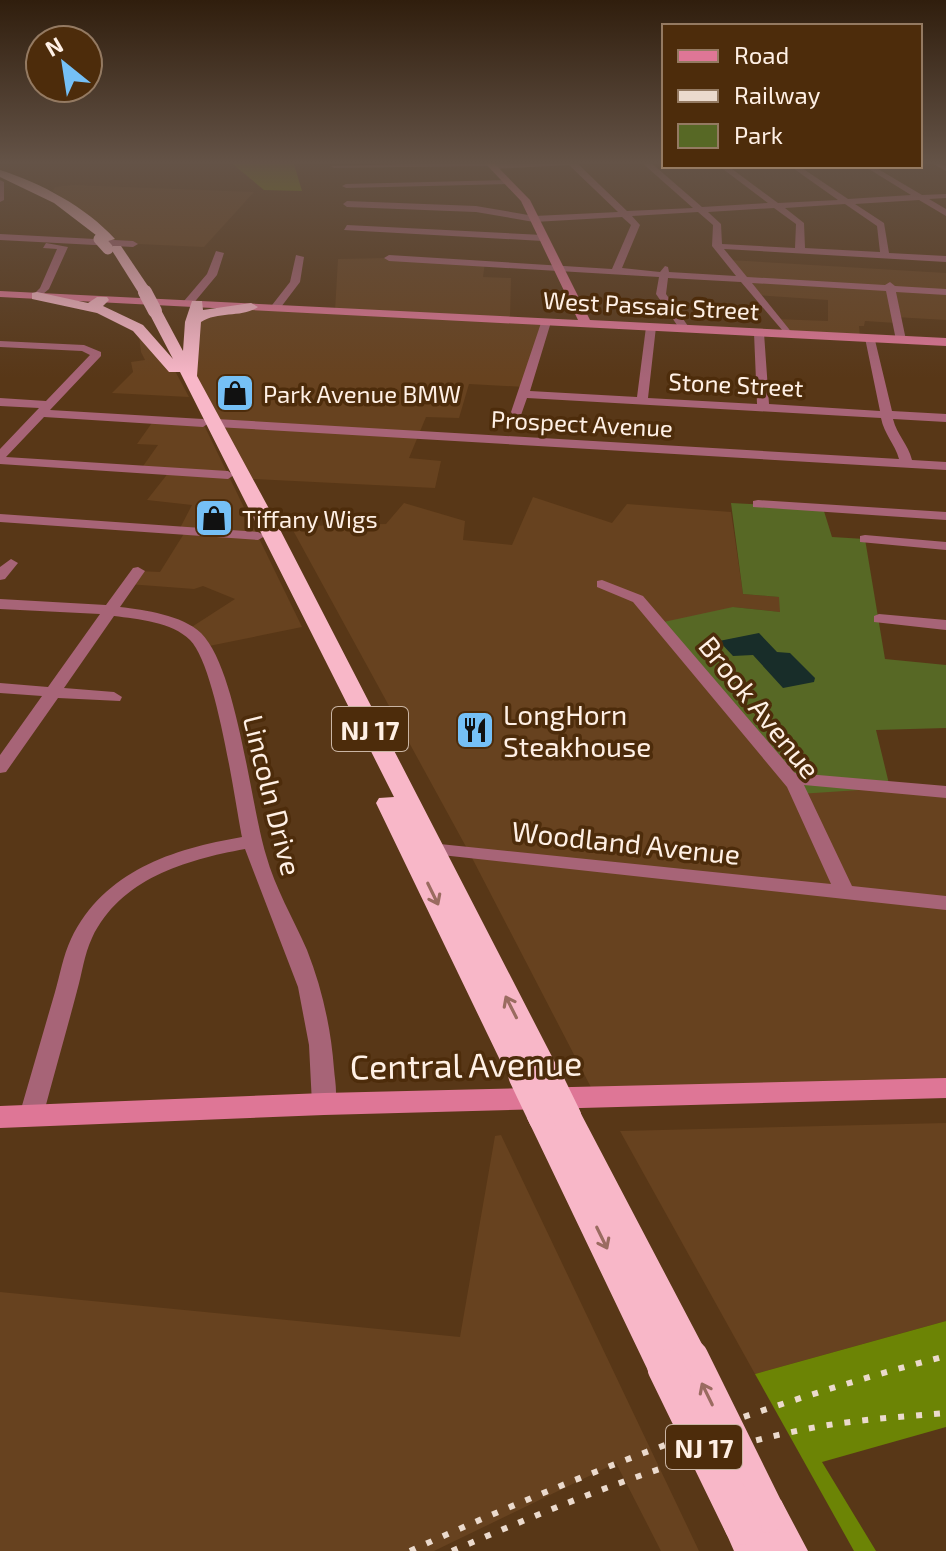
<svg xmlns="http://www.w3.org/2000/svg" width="946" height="1551" font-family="'Exo 2',sans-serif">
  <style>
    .built { fill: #67421f }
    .green { fill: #576825 }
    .forest { fill: #6c8405 }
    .water { fill: #182d29 }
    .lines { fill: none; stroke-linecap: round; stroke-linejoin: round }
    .street { fill: #a76477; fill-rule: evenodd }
    .secondary { fill: #de7696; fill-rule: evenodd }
    .highway { fill: #f8b7c8; fill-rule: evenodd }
    .rail { stroke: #ebdacd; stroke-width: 6; stroke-dasharray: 6 12; stroke-linecap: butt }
    .highway-bridge-far3 { stroke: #f8b7c8; stroke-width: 11 }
    .highway-bridge-far2 { stroke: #f8b7c8; stroke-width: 14 }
    .highway-bridge-far1 { stroke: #f8b7c8; stroke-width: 29 }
    .highway-bridge { stroke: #f8b7c8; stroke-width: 37 }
    .oneway { stroke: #9a6b60 }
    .labels { text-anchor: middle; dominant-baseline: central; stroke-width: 7; stroke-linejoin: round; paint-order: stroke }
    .far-street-label { font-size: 24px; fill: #fff0e5; stroke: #4d2c0b }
    .far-poi-label { font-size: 24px; fill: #fff0e5; stroke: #4d2c0b; text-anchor: start }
    .shield { fill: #4d2c0b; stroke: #cab5a4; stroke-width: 2 }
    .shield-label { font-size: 26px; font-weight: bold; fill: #fff0e5 }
    .street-label { font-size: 28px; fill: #fff0e5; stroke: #4d2c0b }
    .poi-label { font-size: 28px; fill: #fff0e5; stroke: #4d2c0b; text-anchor: start }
    .near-street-label { font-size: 34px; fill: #fff0e5; stroke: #4d2c0b }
  </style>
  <rect width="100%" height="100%" fill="#583717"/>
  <g class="built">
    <path d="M73,185L254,192L204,247L116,243L53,191L55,187Z"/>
    <path d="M389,258L485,262L483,277L511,278L510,318L546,322L525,387L469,384L459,418L426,417L409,458L441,461L435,488L252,479L194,377L198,316L251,307L335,311L338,259Z"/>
    <path d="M729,260L946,273V320L895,317L896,323L865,321L864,326H859L860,338L788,334L775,319L828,321V300L756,295Z"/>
    <path d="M138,328L174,369L189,397L112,393L133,372L131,362L145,360L141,352Z"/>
    <path d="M154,420L203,423L302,627L204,647L187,630L235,599L203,586L194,589L128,584L138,571L160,572L185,532L179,530L192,505L147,500L169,472L141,469L158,445L137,444Z"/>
    <path d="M533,497L612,523L627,504L731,512L743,594L780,597V612L733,607L890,788L946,793V1088L596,1097L470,854L289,523L297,521L302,526L386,524L404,503L465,521L463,540L512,545Z"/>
    <path d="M946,1123V1321L755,1374L620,1131Z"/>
    <path d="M501,1135L699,1551H661L616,1463L434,1551H0V1292L460,1337L495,1136Z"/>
  </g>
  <path class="green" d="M731,503L823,508L832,537L865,539L885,659L946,665V728L876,730L890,788L799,794L659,623L733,607L780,612L779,597L743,594Z"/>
  <g class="forest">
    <path d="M229,161H293L302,191L264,190Z"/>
    <path d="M946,1321V1427L822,1462L876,1551H854L755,1374Z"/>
  </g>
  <path class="water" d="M759,633L777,652L790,653L815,678L814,682L783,688L753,655L733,656L719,641Z"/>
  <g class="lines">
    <g class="street">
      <path d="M548,161H595L578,164L627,211L693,208L640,161H649L702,207L768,203L719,166H728L778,203L838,200L790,166H799L848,199L911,195L864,166H873L922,195L946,194V198L929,199L946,209V216L919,200L855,204L884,223L889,253L946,256V262L724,249L747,277L885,285L890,282L895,286L946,289V295L896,292L906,340L901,343L896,340L886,291L752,283L793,334L788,337L741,282L668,278L666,294L690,329L685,332L681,331L656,294L659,277L389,261L384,258L389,255L612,269L631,225L622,217L534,222L476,212L347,207L343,204L347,201L476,206L534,216L618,212L569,165L492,169L489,166L334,168L330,166ZM845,204L877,226L880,252L805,248L804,223L785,208ZM774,208L796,224L795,248L722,244L721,224L708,212ZM698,212L713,225L712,246L736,276L669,272L668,267L665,266L660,272L622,268L640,225L632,216Z"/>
      <path d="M928,161H938L946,166V171Z"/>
      <path d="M0,180L4,182V200L0,202Z"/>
      <path d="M508,180L511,184L346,188L342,186L346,184Z"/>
      <path d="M347,225L543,235L547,238L543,241L344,230Z"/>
      <path d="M0,234L133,241L138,244L133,247L0,240Z"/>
      <path d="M46,243L68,247L49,289L37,299L32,296L40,288L57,249L43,248Z"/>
      <path d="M216,251L224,253L217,275L192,305H184V301L207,274Z"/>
      <path d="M296,255L304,257L300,282L278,311H270L269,309L290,282Z"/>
      <path d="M542,320L551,322L530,391L637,397L646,327L651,324L656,327L648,398L757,404L754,333L759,330L764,333L769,404L880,411L865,338L874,336L892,411L946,414V422L893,419C897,435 908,444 912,460L946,462V470L216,427L210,423L216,419L899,459C895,444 884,434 881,418L527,398L521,415H513L511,412Z"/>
      <path d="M0,341L84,345L101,352V356L50,410L203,419L209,423L203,427L44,417L6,457L228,471L234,475L228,479L0,464V449L39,408L0,406V398L46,401L90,355L82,351L0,347Z"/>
      <path d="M758,500L946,512V520L753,507V501Z"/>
      <path d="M0,514L258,532L265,536L258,540L0,522Z"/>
      <path d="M865,535L946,542V550L860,542V536Z"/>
      <path d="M11,559L18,563L5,579L0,580V567Z"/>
      <path d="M138,567L145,571L120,607C145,610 182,615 201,633C237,669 250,802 266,855C275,888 293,918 307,950C322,988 331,1028 334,1069C335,1082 339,1099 332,1111L324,1113L316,1111L312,1104L309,1045L298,987L245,849C185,860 120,879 92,938C84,955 82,974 77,991C66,1033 54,1074 43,1116L39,1123L31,1126L23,1123L19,1116C31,1075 43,1033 55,992C60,975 63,956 71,939C104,871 172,849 242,837C234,796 216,666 190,640C172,622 138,619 114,616L64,688L114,692L122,697L120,701L58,698L6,772L0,773V755L42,696L0,693V683L48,687L100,614L0,609V599L106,605L133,568Z"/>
      <path d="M602,580L643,596L795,773L946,786V798L804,785L852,886L946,896V910L423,853L420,849L423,845L430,843L831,884L787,787L633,602L597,587V581Z"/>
      <path d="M879,614L946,620V630L874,622V616Z"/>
    </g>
    <g class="secondary">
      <path d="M483,161H492L530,200L590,320L946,338V346L0,297V291L578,320L521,201Z"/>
      <path d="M946,1078V1098L324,1115L0,1128V1106L324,1093Z"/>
    </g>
    <g class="highway">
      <path d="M0,170C41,183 86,207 115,239L105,242L54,203L0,177Z"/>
      <path d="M113,246H121L152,292L150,295H140L111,249Z"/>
      <path d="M37,292L88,303L97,297H107L109,300L103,306L143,325L173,359L148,311L150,308H160L183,351L185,322L192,301H202L203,310L251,303L258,307C242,318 218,311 201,322L197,376L273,516L562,1076L558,1085L547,1088L535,1082L523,1088L512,1085L376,803L379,798L394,797L180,372H169L133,331L97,313L32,299V293Z"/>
      <path d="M567,1104L578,1108L703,1346L709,1358L703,1370L690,1376L683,1373L679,1381L666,1386L653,1381L527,1118L532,1109L543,1105L555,1110Z"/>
      <path d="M767,1494L781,1500L808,1551H734L723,1526L729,1512L743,1506L749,1508L753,1500Z"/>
    </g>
    <g class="rail">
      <path d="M410,1551C584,1472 760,1404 946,1356"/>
      <path d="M452,1551C566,1502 680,1455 801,1430C849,1420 898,1417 946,1413"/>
    </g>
    <path class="highway-bridge-far3" d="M99,239L108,249"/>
    <path class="highway-bridge-far2" d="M145,292L155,311"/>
    <g class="highway-bridge-far1">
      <path d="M523,1076L543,1118"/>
      <path d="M547,1076L567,1117"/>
    </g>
    <g class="highway-bridge">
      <path d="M690,1358L767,1514"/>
      <path d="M666,1368L743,1526"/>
    </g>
  </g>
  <defs><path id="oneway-shaft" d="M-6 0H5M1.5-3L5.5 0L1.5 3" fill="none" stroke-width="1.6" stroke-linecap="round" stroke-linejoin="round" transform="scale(2)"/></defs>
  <g class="oneway">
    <use href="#oneway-shaft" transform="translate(433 894) rotate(64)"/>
    <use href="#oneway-shaft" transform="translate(511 1007) rotate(-117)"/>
    <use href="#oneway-shaft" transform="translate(602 1238) rotate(64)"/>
    <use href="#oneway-shaft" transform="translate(707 1394) rotate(-116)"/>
  </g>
  <linearGradient id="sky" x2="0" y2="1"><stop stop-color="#301e0d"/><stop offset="0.43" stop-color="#645347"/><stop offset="1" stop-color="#645347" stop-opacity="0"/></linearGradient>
  <rect width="946" height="378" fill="url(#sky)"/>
  <defs>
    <symbol id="shop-square" viewBox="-11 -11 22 22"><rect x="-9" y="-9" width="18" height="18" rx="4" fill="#75c0f6" stroke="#4d2c0b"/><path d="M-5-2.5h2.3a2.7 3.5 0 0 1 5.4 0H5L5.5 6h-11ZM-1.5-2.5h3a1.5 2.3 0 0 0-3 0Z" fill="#111"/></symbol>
    <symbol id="restaurant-square" viewBox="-11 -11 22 22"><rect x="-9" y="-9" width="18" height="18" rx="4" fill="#75c0f6" stroke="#4d2c0b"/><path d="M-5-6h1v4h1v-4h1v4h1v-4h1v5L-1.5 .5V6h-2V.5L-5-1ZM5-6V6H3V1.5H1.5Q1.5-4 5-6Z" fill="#111"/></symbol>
  </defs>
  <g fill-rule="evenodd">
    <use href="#shop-square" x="213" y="371" width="44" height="44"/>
    <use href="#shop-square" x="192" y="496" width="44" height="44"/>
    <use href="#restaurant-square" x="453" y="708" width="44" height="44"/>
  </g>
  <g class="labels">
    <g class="far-street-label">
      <text transform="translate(651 305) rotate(3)">West Passaic Street</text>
      <text transform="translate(736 384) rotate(3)">Stone Street</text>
      <text transform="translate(582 423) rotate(3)">Prospect Avenue</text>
    </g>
    <g class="far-poi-label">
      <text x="263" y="393">Park Avenue BMW</text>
      <text x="242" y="518">Tiffany Wigs</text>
    </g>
    <g class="shield">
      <rect x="332" y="707" width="76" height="44" rx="6"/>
      <rect x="666" y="1425" width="76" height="44" rx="6"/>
    </g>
    <g class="shield-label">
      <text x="370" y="729">NJ 17</text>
      <text x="704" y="1447">NJ 17</text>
    </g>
    <g class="street-label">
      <text transform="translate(760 707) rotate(51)">Brook Avenue</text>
      <text transform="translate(273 795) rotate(76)">Lincoln Drive</text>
      <text transform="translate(626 842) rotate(6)">Woodland Avenue</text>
    </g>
    <g class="poi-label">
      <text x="503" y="714">LongHorn<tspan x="503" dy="32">Steakhouse</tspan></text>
    </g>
    <g class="near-street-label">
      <text transform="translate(466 1064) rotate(-1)">Central Avenue</text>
    </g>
  </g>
  <rect x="662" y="24" width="260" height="144" fill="#4d2c0b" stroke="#947a62" stroke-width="2"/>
  <rect x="678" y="50" width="40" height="12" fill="#de7696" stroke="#947a62" stroke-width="2"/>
  <text x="734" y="64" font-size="24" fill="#fff0e5">Road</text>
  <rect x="678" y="90" width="40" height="12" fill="#ebdacd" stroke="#947a62" stroke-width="2"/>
  <text x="734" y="104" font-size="24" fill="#fff0e5">Railway</text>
  <rect x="678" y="124" width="40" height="24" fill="#576825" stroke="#947a62" stroke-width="2"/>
  <text x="734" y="144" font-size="24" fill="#fff0e5">Park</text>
  <g transform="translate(64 64) rotate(330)"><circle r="38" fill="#4d2c0b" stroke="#947a62" stroke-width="2"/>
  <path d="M0-6L14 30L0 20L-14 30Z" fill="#75c0f6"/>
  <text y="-12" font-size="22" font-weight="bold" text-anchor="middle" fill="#fff0e5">N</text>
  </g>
</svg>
